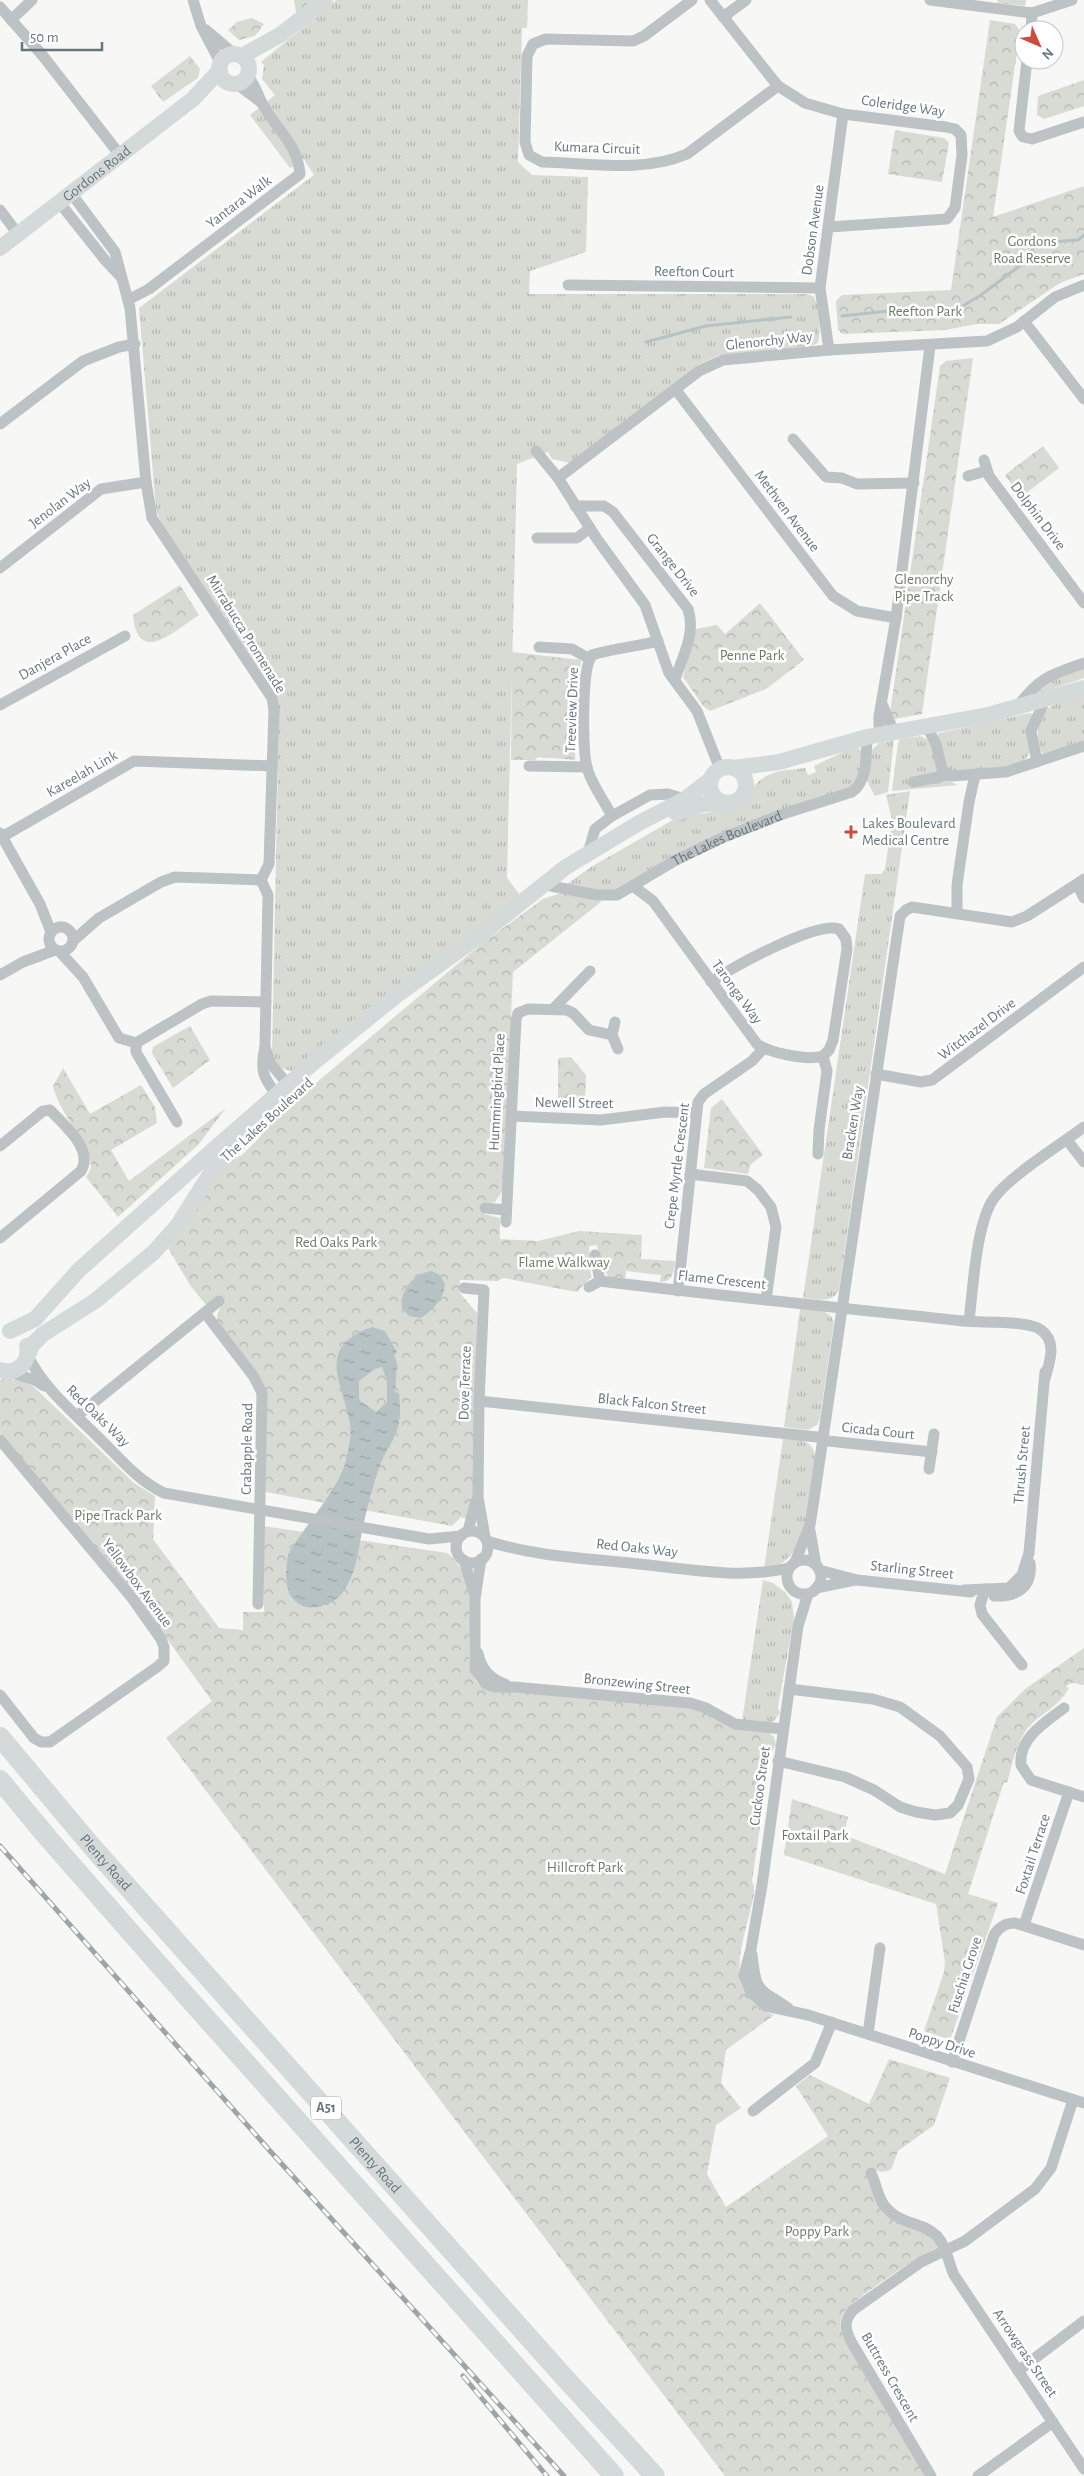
<svg xmlns="http://www.w3.org/2000/svg" width="1084" height="2476" font-family="'Alegreya Sans',sans-serif">
	<style>
		.grass { fill: url(#grass-tufts) }
		.park { fill: url(#park-crowns) }
		.water { fill: url(#water-ripples); fill-rule: evenodd }
		.lines { fill: none; stroke-linecap: round; stroke-linejoin: round }
		.stream { stroke: #b6c2c4; stroke-width: 3 }
		.street { stroke: #bdc2c4; stroke-width: 11 }
		.secondary { stroke: #d4d9da; stroke-width: 16 }
		.highway { stroke: #d4d9da; stroke-width: 20 }
		.rail-casing { stroke: #9da5a8; stroke-width: 5 }
		.rail { stroke: #fff; stroke-width: 3; stroke-dasharray: 9; stroke-linecap: butt }
		.poi-dot { fill: #cd4c3f; stroke: #fff; stroke-width: 2 }
		.labels { text-anchor: middle; dominant-baseline: central; stroke-width: 5; stroke-linejoin: round; paint-order: stroke }
		.shield { fill: #fff; stroke: #949fa3; stroke-width: 1 }
		.shield-label { font-size: 14px; font-weight: bold; fill: #66767c }
		.street-label { font-size: 15px; fill: #66767c; stroke: #fff }
		.park-label { font-size: 15px; fill: #6e7a68; stroke: #fff }
		.poi-label { font-size: 15px; fill: #66767c; stroke: #fff; text-anchor: start }
	</style>
	<defs>
		<pattern id="grass-tufts" width="24" height="20" patternUnits="userSpaceOnUse" patternTransform="scale(1.25)"><rect width="24" height="20" fill="#d8dbd4"/><path d="M3 7l-1-3M5 7V3M7 7l1-3M15 17l-1-3M17 17v-4M19 17l1-3" fill="none" stroke="#b3b6b1"/></pattern>
		<pattern id="park-crowns" width="20" height="18" patternUnits="userSpaceOnUse" patternTransform="scale(1.25)"><rect width="20" height="18" fill="#d8dbd4"/><path d="M2 6a3 3 0 1 1 6 0M12 15a3 3 0 1 1 6 0" fill="none" stroke="#b3b6b1"/></pattern>
		<pattern id="water-ripples" width="26" height="14" patternUnits="userSpaceOnUse" patternTransform="scale(1.25)"><rect width="26" height="14" fill="#b6c2c4"/><path d="M2 4q2-2 4 0t4 0M15 11q2-2 4 0t4 0" fill="none" stroke="#98a2a4"/></pattern>
	</defs>
	<rect width="100%" height="100%" fill="#f7f7f5"/>
	<!-- grass -->
	<path class="grass" d="M336,0H528L527,28H522L518,162L532,175L588,177L586,252L530,271L529,294H807L814,297C820,310 821,328 818,343L808,347L719,355L698,365L570,463L552,459L548,452L517,464L507,878L520,895L294,1071C283,1071 278,1066 272,1056L279,710L272,687L161,522L156,510L139,308L314,175L303,158L290,168L250,115L275,95L262,79L264,65L261,62Z
		M1084,668V678L1036,694L1035,692L1044,683Z
		M1084,696V741L1042,754C1036,741 1035,716 1050,707C1059,701 1073,699 1084,696Z
		M1030,713L1033,714C1032,726 1034,747 1027,757C1018,771 968,770 952,771L945,764L938,736L939,733Z
		M921,736L930,741L938,773L912,776L911,785L949,781L958,785L892,791L898,743L900,739Z
		M894,740L888,792L875,796L867,781L871,751L879,743Z
		M858,748L862,751L858,777L850,788L780,810L716,835L620,889L610,892L567,884L591,867L671,821C692,812 719,814 738,804C745,801 749,793 753,787C769,769 784,771 805,768L808,775L816,772L814,766L845,751Z
		M910,791L839,1290C832,1304 816,1299 803,1298L865,874H881L885,869L892,820L886,795Z
		M800,1309C813,1310 829,1308 834,1322L820,1418L817,1425L808,1430L784,1427Z
		M783,1439C796,1440 813,1438 815,1456C810,1491 811,1565 764,1569Z
		M763,1580L773,1583L785,1592L792,1602L794,1618L778,1707L780,1713L772,1723L742,1721Z"/>
	<!-- park -->
	<path class="park" d="M294,0H319L297,18Z
		M997,0H1026L1025,6L998,3Z
		M252,18L264,24L255,36L239,40L228,30L237,22Z
		M990,20L1015,24L1020,31L993,217L1084,186V274L1060,283L999,324H977L945,330L842,334L838,330L836,301L842,295L951,290Z
		M190,56L200,69L198,78L163,102L151,86Z
		M1084,80V106L1044,119L1037,115L1038,96Z
		M895,130L944,138L949,143L942,182L888,174Z
		M973,358L922,714L889,720L940,366L946,361Z
		M1043,446L1059,468L1021,497L1005,475Z
		M180,585L199,615C174,631 138,667 133,615Z
		M760,603L804,660L766,689L710,711L703,706L683,677L696,629L717,625L725,634Z
		M512,652L581,660L576,705L575,760L538,757L535,760H511Z
		M561,893L602,901L513,972L503,1190L495,1202L485,1204L484,1214L500,1218V1239L538,1241L579,1231L642,1235L641,1259L675,1261C674,1271 673,1282 660,1282L661,1275L626,1271L625,1279L609,1277L601,1266L597,1245L589,1246L591,1277L577,1292L503,1278L498,1281L460,1280L459,1292L477,1313L473,1493L472,1504L467,1519L461,1517L452,1526L265,1492L267,1392L260,1377L217,1321V1315L222,1304L206,1305L190,1285L168,1248L184,1229L203,1194L230,1161L242,1155L257,1140L272,1120L480,945L543,899Z
		M190,1026L210,1060L173,1088L152,1053L153,1047Z
		M571,1057L586,1075L585,1107L558,1104V1058Z
		M63,1068L90,1114L141,1085L155,1107L157,1123L111,1150L129,1181L226,1108L198,1145L118,1217L86,1177L91,1169C93,1147 59,1114 53,1086Z
		M722,1099L763,1155L751,1164L748,1174L704,1168L711,1108Z
		M5,1378L30,1383L134,1483L155,1496L153,1539L219,1628L243,1630V1612H264L263,1526L447,1553C494,1591 452,1656 479,1684L691,1708L702,1710L733,1728L768,1732L774,1737L776,1745L771,1752L752,1881C757,1891 752,1901 750,1912C740,1952 724,1997 774,2015L726,2050L721,2083L741,2108L716,2125L707,2174L726,2207L828,2136L796,2086L810,2075L869,2104L889,2059L950,2078L934,2125L898,2151L891,2170L882,2172L875,2170L876,2199L929,2234L938,2244L937,2248C920,2255 855,2298 845,2311C840,2318 839,2326 842,2333L925,2476H725L166,1738L212,1701L128,1585L0,1433V1380Z
		M1084,1648V1685C1078,1686 1073,1679 1066,1687L1069,1688C1058,1708 1042,1712 1028,1728C1016,1742 1012,1766 1007,1783L1004,1782L968,1894L998,1903L950,2040L924,2031L944,1972L945,1962L936,1904L784,1855L792,1799L848,1817L844,1835L945,1874L997,1717L1025,1689Z"/>
	<!-- water -->
	<path class="water" d="M432,1271L440,1275L445,1284C444,1299 433,1310 421,1318L409,1316L402,1308C399,1290 415,1273 432,1271Z
		M372,1327L385,1331L397,1352L394,1355L397,1363L395,1392L399,1393C400,1404 401,1416 398,1427C394,1441 384,1453 379,1468C373,1486 367,1508 363,1527C358,1550 357,1572 343,1592C332,1607 303,1616 291,1596C284,1585 286,1568 288,1555C303,1527 336,1493 345,1464C348,1452 352,1435 350,1423C342,1382 315,1347 372,1327ZM382,1367L387,1381V1402L376,1412L359,1400V1381L375,1369Z"/>
	<g class="lines">
		<!-- stream -->
		<path class="stream" d="M842,316L898,310L951,313L981,295L1022,264L1037,243L1078,240L1084,235
			M646,342L706,326L791,317"/>
		<!-- street -->
		<g class="street">
			<path d="M193,0L201,26L221,64"/>
			<path d="M692,0L644,36L633,41L546,39L533,44L527,56L525,142L529,155L542,162C590,163 643,173 687,154L778,86"/>
			<path d="M710,0L778,86L805,103L843,114L946,127L955,129L961,135L962,155L955,208L947,219L829,227"/>
			<path d="M930,0L1032,13L1072,0"/>
			<path d="M0,7L43,56L120,155"/>
			<path d="M723,17L746,0"/>
			<path d="M11,20L32,0"/>
			<path d="M206,30L234,54"/>
			<path d="M1031,30L1032,13"/>
			<path d="M1027,60L1019,131L1023,137L1032,139L1084,122"/>
			<path d="M237,84L262,103"/>
			<path d="M71,193L115,252L130,308L146,482L152,518L272,698L274,711L269,864L261,880L268,895L265,1047C258,1075 267,1082 283,1103"/>
			<path d="M59,202L105,260L121,277"/>
			<path d="M0,210L18,234"/>
			<path d="M568,285L820,288"/>
			<path d="M128,300L149,289L300,174C297,142 276,130 262,103C257,93 255,85 248,76"/>
			<path d="M1024,321L1084,399"/>
			<path d="M829,350L820,288L843,114"/>
			<path d="M676,390L833,596L857,611L896,618"/>
			<path d="M0,424L83,361L119,347L135,344"/>
			<path d="M793,439L826,477L842,478L857,484L914,483"/>
			<path d="M536,451L558,478L597,539L645,605L669,673L697,711L720,769"/>
			<path d="M984,460L989,476L1084,603"/>
			<path d="M968,476L986,471"/>
			<path d="M558,478L699,371L723,360L829,350L987,341L1017,327L1055,297L1084,285"/>
			<path d="M575,506H604L613,512L688,609C696,633 683,656 675,679"/>
			<path d="M537,538H577L590,528"/>
			<path d="M0,568L101,489L146,482"/>
			<path d="M539,647L572,649L590,659L592,655C613,648 636,647 658,641"/>
			<path d="M590,659C582,674 582,754 588,771C593,786 604,801 612,816"/>
			<path d="M882,704L894,732"/>
			<path d="M0,705L125,636"/>
			<path d="M1017,707C1040,677 1050,675 1084,663"/>
			<path d="M927,727L936,744L942,769L951,776L1006,772L1084,746"/>
			<path d="M879,735V716L896,618L930,346"/>
			<path d="M1037,762L1031,731L1045,700"/>
			<path d="M529,766L587,767"/>
			<path d="M913,782L948,775"/>
			<path d="M0,833L40,904L51,932"/>
			<path d="M2,837L134,761L272,766"/>
			<path d="M588,853L595,829L612,816L650,795L668,794L685,799"/>
			<path d="M1084,879L1077,884L1084,898"/>
			<path id="s1" d="M551,886L597,895H617L676,860L722,838L783,814L852,792C868,781 866,755 867,737"/>
			<path d="M633,886L653,901L757,1044C770,1053 808,1061 823,1056"/>
			<path d="M957,913V885L969,802L975,775"/>
			<circle cx="61" cy="939" r="12"/>
			<path d="M74,940L99,918L161,882L175,877L261,880"/>
			<path d="M60,952L83,977L119,1038L136,1043L202,1004L211,1001L266,1002"/>
			<path d="M0,975L23,962L55,950"/>
			<path d="M711,982C733,967 816,921 839,929L846,939L847,949L833,1040L829,1050L823,1056"/>
			<path d="M553,1009L590,971"/>
			<path d="M615,1022L612,1035L618,1049"/>
			<path d="M136,1043V1052L177,1122"/>
			<path d="M265,1047L271,1064L295,1093"/>
			<path d="M876,1074L921,1082L932,1080L1084,967"/>
			<path d="M511,1116L601,1120L665,1112L696,1113"/>
			<path d="M1067,1140L1084,1162"/>
			<path d="M0,1146L43,1111L50,1110C64,1125 94,1149 81,1171L0,1238"/>
			<path d="M818,1154L819,1130L827,1071L823,1056"/>
			<path d="M690,1174L747,1181L758,1190L771,1207L776,1227L766,1300"/>
			<path d="M485,1208L506,1210"/>
			<path d="M506,1222L516,1020L518,1013L528,1009L567,1010L573,1013L589,1030L612,1035"/>
			<path d="M595,1255L600,1281C721,1296 842,1308 963,1321C981,1323 1029,1320 1041,1330C1058,1342 1049,1363 1045,1379"/>
			<path d="M589,1287L600,1281"/>
			<path d="M464,1288L484,1290L479,1401L478,1497L485,1537"/>
			<path d="M678,1291L698,1102L704,1094L752,1061L764,1048"/>
			<path d="M205,1313L254,1377L262,1393L258,1604"/>
			<path d="M969,1321C973,1289 976,1223 994,1198C1011,1175 1060,1145 1084,1127"/>
			<path d="M28,1356C44,1389 74,1413 100,1439C121,1459 137,1480 164,1493L429,1539L461,1536"/>
			<path d="M9,1372L35,1380L44,1386"/>
			<path d="M479,1401L817,1437L828,1441L932,1452"/>
			<path d="M77,1416L219,1301"/>
			<path d="M0,1440L132,1598L161,1639L164,1647V1661L157,1667L50,1742H41L34,1738L0,1695"/>
			<path d="M929,1469L934,1434"/>
			<path d="M468,1531L476,1501"/>
			<path d="M810,1531L816,1565"/>
			<circle cx="472" cy="1547" r="16"/>
			<path d="M487,1541C533,1556 581,1558 630,1563C681,1568 738,1580 789,1568"/>
			<path d="M481,1559L475,1599V1669L486,1684L495,1687H514L690,1703L706,1708L735,1724L783,1729"/>
			<circle cx="804" cy="1577" r="17"/>
			<path d="M464,1560L474,1593"/>
			<path d="M795,1562L810,1525L813,1506L900,916L906,910L912,907L1012,922L1027,916L1077,884"/>
			<path d="M819,1570L857,1580L971,1592"/>
			<path d="M816,1588L855,1580"/>
			<path d="M985,1589L980,1605L982,1614L1022,1665"/>
			<path d="M964,1590L1009,1588L1022,1575L1029,1553L1045,1372"/>
			<path d="M808,1594L798,1626L762,1885L751,1949L744,1975L751,1993L766,2006L808,2015L1084,2103"/>
			<path d="M994,1596C1016,1597 1033,1588 1030,1563"/>
			<path d="M478,1653C481,1669 490,1679 505,1684"/>
			<path d="M1064,1708C1046,1722 1018,1738 1021,1765L1031,1780L1084,1797"/>
			<path d="M778,1761L845,1777L874,1790L900,1807L916,1812L935,1815L950,1813L958,1805L969,1779L967,1767L940,1736L900,1707L873,1699L789,1689"/>
			<path d="M1024,1925L1069,1792"/>
			<path d="M752,1954C756,1994 758,1987 788,2008"/>
			<path d="M868,2034L880,1948"/>
			<path d="M952,2062L994,1935C999,1927 1006,1923 1015,1923L1084,1945"/>
			<path d="M753,2111L815,2063L832,2022"/>
			<path d="M871,2173C876,2183 877,2195 884,2205C900,2226 922,2221 937,2236C947,2247 948,2262 954,2275L1084,2469"/>
			<path d="M1018,2371L1084,2321"/>
			<path d="M931,2476L852,2343C845,2330 843,2322 853,2310L921,2262L965,2241L1035,2189L1051,2168L1073,2100"/>
			<path d="M978,2476L1053,2422"/>
		</g>
		<!-- secondary -->
		<g class="secondary">
			<circle cx="234" cy="69" r="15"/>
			<path d="M242,56L280,35L325,0"/>
			<path id="s2" d="M0,248L193,99L220,70"/>
			<circle cx="728" cy="785" r="18"/>
			<path d="M734,768L779,762L867,737L988,715L1084,688"/>
			<path d="M676,813L703,804L725,803"/>
			<path d="M10,1331L35,1319L79,1270L212,1151L313,1063L397,995L479,936L566,867L639,823L685,799L711,779"/>
			<path d="M28,1355L32,1345L43,1334L95,1301L154,1252L178,1225L212,1171L247,1135"/>
			<path d="M0,1370C16,1375 30,1364 27,1346"/>
		</g>
		<!-- highway -->
		<g class="highway">
			<path id="s3" d="M0,1737L94,1849L564,2377L655,2476"/>
			<path d="M0,1780L48,1838L182,1991L614,2476"/>
		</g>
		<!-- rail casing -->
		<g class="rail-casing">
			<path id="rail" d="M0,1846L271,2152L564,2476
				M463,2376L547,2476"/>
		</g>
		<!-- rail -->
		<use href="#rail" class="rail"/>
	</g>
	<!-- markers -->
	<path class="poi-dot" d="M848.5 824.5h5v5h5v5h-5v5h-5v-5h-5v-5h5z"/>
	<g class="labels">
		<!-- shield labels -->
		<rect class="shield" x="311" y="2096.5" width="30" height="23" rx="4"/>
		<g class="shield-label">
			<text x="326" y="2108">A51</text>
		</g>
		<!-- street labels -->
		<g class="street-label">
			<text transform="translate(903 106) rotate(8)">Coleridge Way</text>
			<text transform="translate(597 148) rotate(2)">Kumara Circuit</text>
			<text stroke="none"><textPath href="#s2" startOffset="122">Gordons Road</textPath></text>
			<text transform="translate(239 202) rotate(-37)">Yantara Walk</text>
			<text transform="translate(813 230) rotate(-82)">Dobson Avenue</text>
			<text transform="translate(694 272) rotate(1)">Reefton Court</text>
			<text transform="translate(769 341) rotate(-6)">Glenorchy Way</text>
			<text transform="translate(60 503) rotate(-37)">Jenolan Way</text>
			<text transform="translate(787 511) rotate(53)">Methven Avenue</text>
			<text transform="translate(1038 516) rotate(53)">Dolphin Drive</text>
			<text transform="translate(673 565) rotate(52)">Grange Drive</text>
			<text transform="translate(246 634) rotate(58)">Mirrabucca Promenade</text>
			<text transform="translate(55 657) rotate(-29)">Danjera Place</text>
			<text transform="translate(572 710) rotate(-88)">Treeview Drive</text>
			<text transform="translate(82 774) rotate(-30)">Kareelah Link</text>
			<text stroke="none"><textPath href="#s1" startOffset="191">The Lakes Boulevard</textPath></text>
			<text transform="translate(737 992) rotate(54)">Taronga Way</text>
			<text transform="translate(977 1029) rotate(-37)">Witchazel Drive</text>
			<text transform="translate(497 1092) rotate(-87)">Hummingbird Place</text>
			<text transform="translate(574 1103) rotate(1)">Newell Street</text>
			<text transform="translate(267 1120) rotate(-42)">The Lakes Boulevard</text>
			<text transform="translate(853 1123) rotate(-81)">Bracken Way</text>
			<text transform="translate(677 1166) rotate(-83)">Crepe Myrtle Crescent</text>
			<text transform="translate(722 1280) rotate(6)">Flame Crescent</text>
			<text transform="translate(465 1383) rotate(-88)">Dove Terrace</text>
			<text transform="translate(652 1404) rotate(6)">Black Falcon Street</text>
			<text transform="translate(98 1416) rotate(44)">Red Oaks Way</text>
			<text transform="translate(878 1431) rotate(6)">Cicada Court</text>
			<text transform="translate(247 1449) rotate(-89)">Crabapple Road</text>
			<text transform="translate(1022 1465) rotate(-85)">Thrush Street</text>
			<text transform="translate(637 1548) rotate(6)">Red Oaks Way</text>
			<text transform="translate(912 1570) rotate(6)">Starling Street</text>
			<text transform="translate(137 1583) rotate(53)">Yellowbox Avenue</text>
			<text transform="translate(637 1684) rotate(6)">Bronzewing Street</text>
			<text transform="translate(760 1786) rotate(-82)">Cuckoo Street</text>
			<text transform="translate(1033 1854) rotate(-72)">Foxtail Terrace</text>
			<text stroke="none"><textPath href="#s3" startOffset="164">Plenty Road</textPath></text>
			<text transform="translate(965 1975) rotate(-72)">Fuschia Grove</text>
			<text transform="translate(942 2043) rotate(18)">Poppy Drive</text>
			<text stroke="none"><textPath href="#s3" startOffset="569">Plenty Road</textPath></text>
			<text transform="translate(1025 2353) rotate(56)">Arrowgrass Street</text>
			<text transform="translate(890 2377) rotate(60)">Buttress Crescent</text>
		</g>
		<!-- park labels -->
		<g class="park-label">
			<text x="1032" y="241">Gordons<tspan x="1032" dy="17">Road Reserve</tspan></text>
			<text x="925" y="311">Reefton Park</text>
			<text x="924" y="579">Glenorchy<tspan x="924" dy="17">Pipe Track</tspan></text>
			<text x="752" y="655">Penne Park</text>
			<text x="336" y="1242">Red Oaks Park</text>
			<text x="564" y="1262">Flame Walkway</text>
			<text x="118" y="1515">Pipe Track Park</text>
			<text x="815" y="1835">Foxtail Park</text>
			<text x="585" y="1867">Hillcroft Park</text>
			<text x="817" y="2231">Poppy Park</text>
		</g>
		<!-- poi labels -->
		<g class="poi-label">
			<text x="862" y="823">Lakes Boulevard<tspan x="862" dy="17">Medical Centre</tspan></text>
		</g>
	</g>
	<!-- north arrow -->
	<g transform="translate(1039 45) rotate(135)"><circle r="24" fill="#ffffff" stroke="#c2c8cb"/>
	<path d="M0-4L9 19L0 12L-9 19Z" fill="#cd4c3f"/>
	<text y="-8" font-size="14" font-weight="bold" text-anchor="middle" fill="#66767c">N</text>
	</g>
	<!-- scale -->
	<path d="M22 42v8h80v-8" fill="none" stroke="#66767c" stroke-width="2.5"/>
	<text x="30" y="42" font-size="15" fill="#66767c" stroke="#ffffff" stroke-width="4" paint-order="stroke">50 m</text>
</svg>
